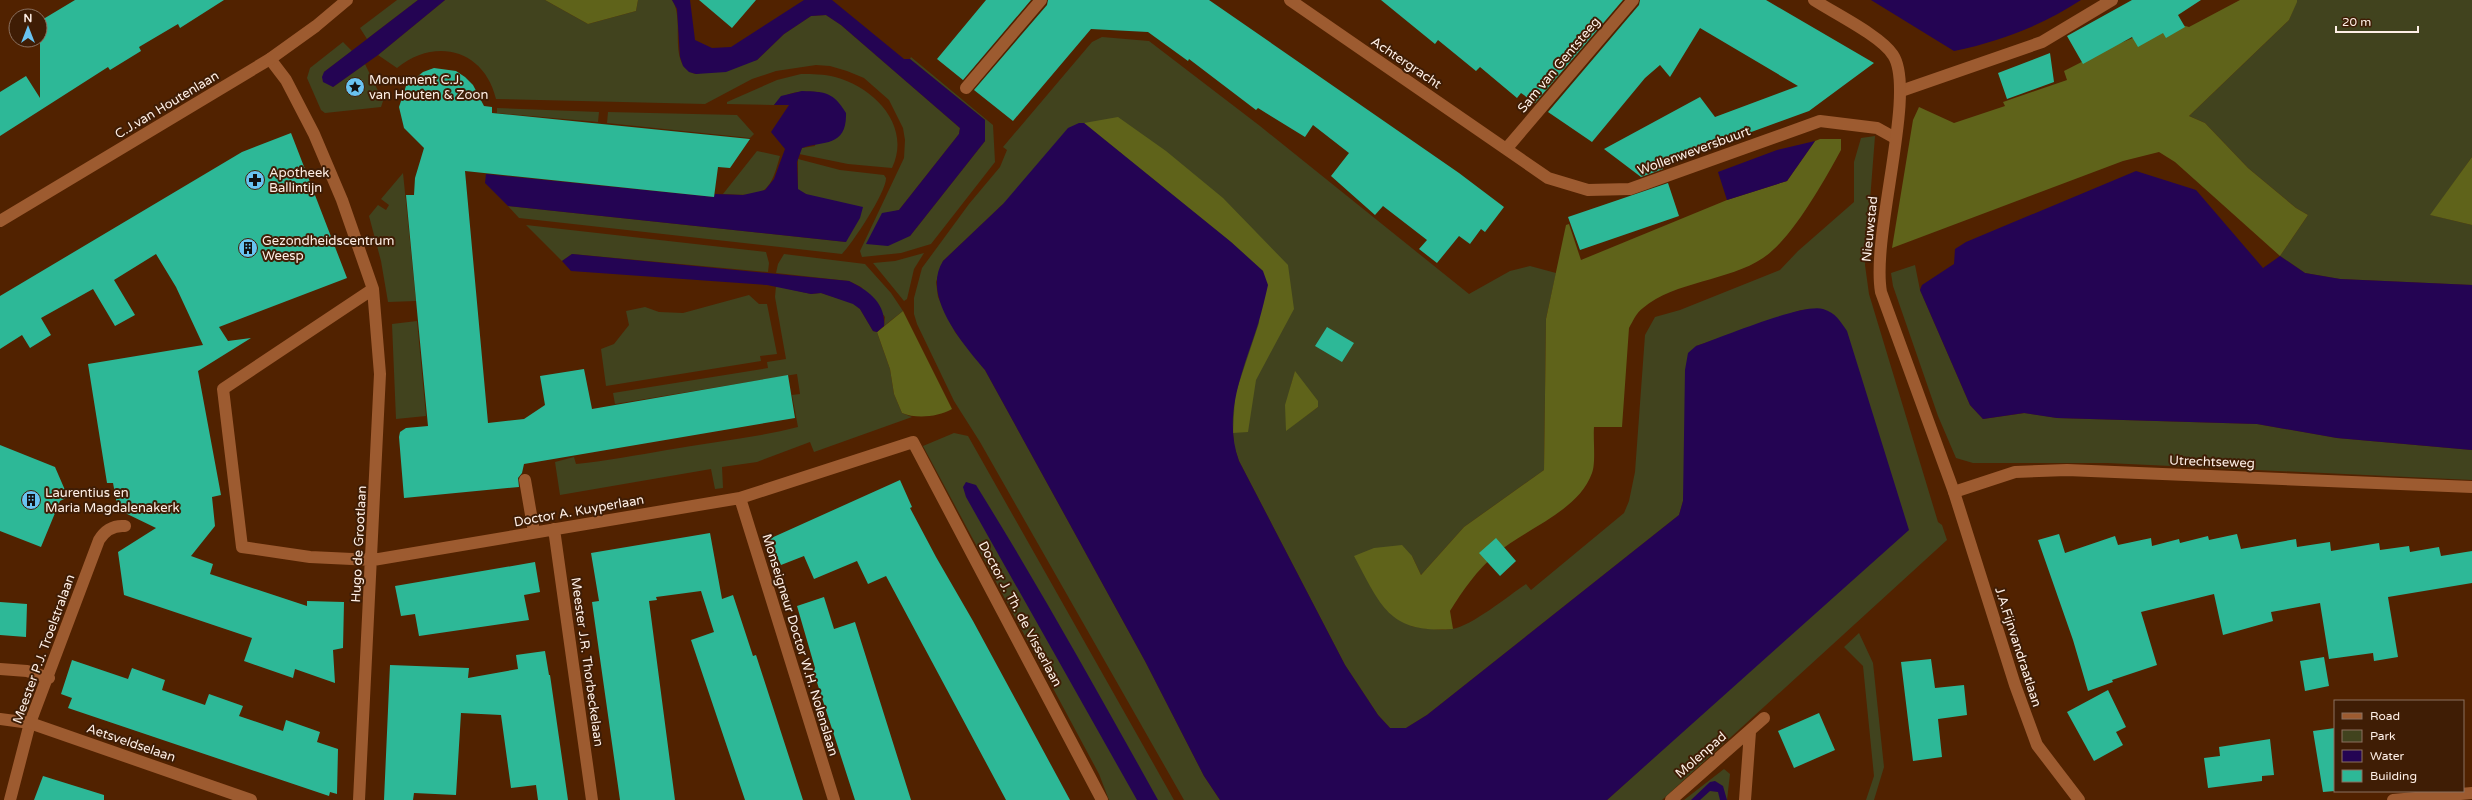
<svg xmlns="http://www.w3.org/2000/svg" width="2472" height="800" font-family="'Varela Round',sans-serif">
	<style>
		.green { fill: #41431e; fill-rule: evenodd }
		.forest { fill: #5f631a }
		.water { fill: #240453 }
		.building { fill: #2db897 }
		.lines { fill: none; stroke-linecap: round; stroke-linejoin: round }
		.street { stroke: #9d5b30; stroke-width: 12 }
		.secondary { stroke: #9d5b30; stroke-width: 12 }
		.labels { text-anchor: middle; dominant-baseline: central; stroke-width: 4; stroke-linejoin: round; paint-order: stroke }
		.street-label { font-size: 13px; fill: #feefe6; stroke: #3f1d05 }
		.poi-label { font-size: 13px; fill: #feefe6; stroke: #3f1d05; text-anchor: start }
	</style>
	<rect width="100%" height="100%" fill="#512200"/>
	<!-- green -->
	<path class="green" d="M397,0H418L367,39L360,28Z
		M445,0H545L588,24L636,11L638,0H672C686,20 666,66 696,74L757,60L784,34L811,16L826,15L841,25L960,128L959,134L899,210L888,213L910,236L985,141V120L910,59L911,57L993,125L995,162L931,244L901,253L862,257L860,251L904,158L905,140L903,128L889,100L864,78L847,71L830,66L816,65L776,71L752,79L705,104L496,99C484,49 435,37 397,68L378,55Z
		M2297,0H2472V157L2431,215L2472,225V285L2340,279L2305,273L2280,256L2308,215L2296,208L2248,168L2205,123L2189,116L2289,20Z
		M1102,37L1149,41L1260,126L1469,294L1510,271L1530,266L1556,273L1546,319L1544,470L1464,527L1421,575L1412,556L1411,626C1425,628 1438,631 1452,629C1472,626 1508,596 1526,584L1531,590L1624,513L1629,501L1635,472L1645,335L1655,317L1680,310L1780,270L1798,251L1854,202V162L1861,138L1875,136L1865,265L1869,294L1938,522L1942,525L1947,540L1662,800H1607L1738,681L1822,309L1801,310L1696,346L1683,501L1679,515L1427,715L1406,728H1390L1378,715L1345,665L1239,461L1234,446L1233,433L1121,152L1003,204L943,261L936,282L938,297L955,332L985,370L1145,661L1204,776L1220,800H1184L980,442L954,401L917,324L914,314V298L922,268L969,204L1000,167L1007,150L1003,147L1092,42ZM1295,372L1318,407L1286,430L1291,385Z
		M343,42L352,51L324,72L333,87L365,64L383,101L381,107L325,113L321,110L307,78L310,68Z
		M801,74C812,74 824,74 835,77C874,87 912,126 892,168L848,164L799,154L802,148L815,146L820,92C803,91 786,90 774,105L727,104V102L777,80Z
		M497,108L599,112L598,122L497,113Z
		M608,112L737,115L754,134L750,138L607,123Z
		M757,151L780,156C769,197 763,196 723,194Z
		M798,159L840,170L884,175L886,178C887,191 852,244 842,254L519,218L508,206L846,242L806,194L798,190Z
		M403,173L416,301L388,302L381,261L369,216L378,205L386,210L389,205L381,199Z
		M526,225L766,252L769,263L768,272L572,254L562,261Z
		M924,253L914,269L907,299L904,301L873,263L895,261Z
		M784,254L865,264L891,293L903,311L884,326L885,317L861,287L849,281L776,273L778,264Z
		M1915,265L1920,290L1970,405L1983,419L2025,413L2057,418L2257,424L2337,438L2472,450V480L2107,463H1973L1956,458L1938,416L1893,286L1891,273Z
		M776,286L811,294L821,293L853,303L860,309L873,331L877,332L890,369L894,394L902,413L912,417L814,452L810,442L757,462L722,467L723,488L715,489L711,469L560,495L555,462L574,457L576,464C607,461 637,455 667,450C711,442 755,438 798,427L792,395L800,394L797,374L615,404L613,393L768,368L767,362L786,359L775,297Z
		M749,295L759,304H767L777,354L760,356L761,361L606,386L601,349L614,344L629,325L626,311L645,307L659,312L683,313Z
		M417,321L426,416L396,419L392,324Z
		M954,433L968,436L1174,800H1109L1099,774L923,446Z
		M1859,633L1873,663L1884,767L1874,800H1866L1874,776L1863,666L1844,647Z
		M1724,769L1730,774L1727,800H1684Z"/>
	<!-- forest -->
	<path class="forest" d="M545,0H638L636,11L588,24Z
		M2240,0H2297V2L2289,20L2189,116L2205,123L2248,168L2296,208L2308,215L2280,256L2175,162L2159,152L2123,161L1892,248L1913,120L1919,107L1954,123L2005,106L2003,102L2067,80L2064,71L2111,47L2171,22L2189,27Z
		M1118,117L1166,151L1223,198L1288,265L1294,309L1256,380L1248,432L1233,433L1235,395L1259,323L1263,271L1231,242L1084,123Z
		M1820,139H1841V150C1824,181 1792,239 1763,258C1729,281 1675,281 1643,308C1636,313 1633,321 1629,328L1622,427H1594C1593,439 1596,463 1592,473C1578,512 1526,528 1496,554C1477,570 1463,590 1450,611L1453,629C1389,634 1381,606 1354,556L1374,548L1402,545L1412,556L1421,575L1464,527L1544,470L1546,319L1566,225L1569,224L1581,260L1727,200L1787,181L1815,141Z
		M2472,157V225L2430,215Z
		M903,311L952,409C938,417 916,419 902,413L894,394L890,369L877,332Z
		M1295,371L1318,401V407L1286,431L1285,405Z"/>
	<!-- water -->
	<path class="water" d="M418,0H445L378,55L333,87L323,82L322,77L324,72Z
		M672,0H690L695,40L712,48L731,47L804,0H832L904,59H910L985,120V141L910,236L888,246L866,244L882,213L899,210L959,134L960,128L841,25L826,15L811,16L784,34L757,60L726,72L696,74L689,72L683,66L680,57L677,9Z
		M1871,0H2081C2041,26 2001,41 1954,51Z
		M802,91C826,92 833,92 846,113C847,147 824,141 802,148L797,162L798,189L806,194L863,207L860,218L846,242L508,206L485,183L486,174L714,197L715,194L743,195L765,190L774,179L785,149L771,132L789,105H774L781,96Z
		M1079,123H1084L1231,242L1263,271L1268,285C1265,298 1262,311 1258,324C1244,369 1222,414 1239,461L1345,665L1378,715L1390,728H1406L1427,715L1679,515L1683,501L1685,370L1688,353L1696,346C1720,338 1802,303 1823,309C1836,313 1840,321 1847,331L1909,530L1607,800H1220L1204,776L1145,661L985,370C963,344 921,296 943,261L1003,204L1068,128Z
		M1815,141L1787,181L1727,200L1718,172L1777,150Z
		M2136,171L2196,190L2263,268L2280,256L2305,273L2340,279L2472,285V450L2337,438L2257,424L2057,418L2024,413L1983,419L1970,405L1920,290L1922,285L1954,264L1955,249L1966,242Z
		M572,254L849,281C868,290 886,303 884,326L877,332L873,331L860,309L853,304L821,293L811,294L767,285L571,271L562,261Z
		M966,482L976,485C1040,588 1099,694 1158,800H1137L966,497L963,487Z
		M1715,781L1723,786L1727,800H1720L1718,792L1710,791L1700,800H1691L1710,782Z"/>
	<!-- building -->
	<path class="building" d="M75,0H224L180,28L178,24L139,47L141,51L110,70L108,67L0,136V92L26,76L40,98V21Z
		M699,0H756L732,28Z
		M986,0H1031L963,80L937,59Z
		M1048,0H1209L1459,173L1504,207L1485,232L1481,229L1470,244L1459,236L1437,263L1419,249L1427,240L1383,206L1375,215L1331,176L1349,153L1313,125L1305,137L1258,108L1256,110L1189,59L1188,61L1148,32L1091,29L1013,121L974,90L1047,5Z
		M1381,0H1623L1535,103L1521,93L1517,98L1480,67L1476,71L1438,40L1435,44Z
		M1640,0H1766L1874,63L1809,111L1661,165L1663,169L1641,177L1604,149L1700,97L1715,117L1798,86L1700,28L1670,77L1660,65L1645,78L1592,142L1548,112L1639,5Z
		M2132,0H2201L2178,15L2185,27L2166,38L2163,33L2138,47L2132,37L2083,64L2067,36Z
		M2050,53L2054,82L2007,99L1998,73Z
		M434,68L456,71L465,77L473,85L484,106L492,107V113L750,139L730,168L718,167L714,197L465,171L488,423L524,419L545,405L540,376L584,369L592,409L788,375L795,418L524,464L522,473L518,478L519,487L404,498L399,437L400,432L406,428L428,426L406,195H414L415,178L424,148L404,128L399,107L406,86L423,72Z
		M291,133L347,278L219,327L228,341L251,338L198,371L221,495L212,497L215,526L191,556L213,564L210,574L307,606V601L344,602L343,648L333,650L335,683L295,669L293,678L244,661L252,638L124,595L118,552L156,528L121,511L117,504L113,483H107L88,364L203,345L176,287L156,254L114,280L135,315L115,326L93,289L41,318L51,335L30,348L22,335L0,349V296L242,152Z
		M1668,183L1679,216L1580,250L1568,217Z
		M1327,327L1354,343L1342,362L1315,346Z
		M0,445L55,467L68,497L60,501L41,547L0,531Z
		M900,480L912,507L910,508L936,557L973,621L1070,800H1006L886,576L868,584L857,561L814,579L804,556L781,565L769,539Z
		M710,533L722,599L733,595L753,656L756,655L803,800H745L691,640L714,632L701,591L656,597L657,600L649,601L675,800H620L592,602L599,601L591,553Z
		M2059,534L2065,553L2115,536L2118,545L2151,538L2152,546L2179,539L2180,543L2208,536L2209,540L2237,534L2241,549L2296,539L2297,547L2330,542L2331,551L2379,543L2380,550L2409,546L2410,552L2439,547L2441,556L2472,551V583L2388,597L2398,657L2374,661L2373,653L2329,659L2320,603L2271,612L2273,621L2223,635L2214,594L2141,612L2157,665L2112,680L2113,682L2088,691L2073,640L2038,540Z
		M1496,538L1516,561L1500,576L1479,553Z
		M535,562L540,592L524,595L529,620L419,636L415,614L401,616L395,586Z
		M824,597L834,629L855,622L911,800H855L813,670L815,668L797,606Z
		M0,602L27,604L26,637L0,635Z
		M545,651L549,675H550L568,800H538L536,785L511,788L501,715L461,713L456,795L414,793L413,800H384L390,665L469,668L468,678L518,669L516,655Z
		M2324,657L2329,686L2305,691L2300,661Z
		M1931,659L1935,688L1964,685L1967,715L1938,719L1942,757L1913,761L1901,662Z
		M72,660L128,679L132,668L165,680L162,690L205,705L209,694L243,706L239,716L283,731L286,720L320,732L317,742L338,749L337,794L330,792L329,796L68,708L72,698L61,694Z
		M2108,690L2126,727L2116,732L2123,745L2094,761L2067,712Z
		M1819,713L1835,750L1794,768L1778,731Z
		M2335,728V791L2323,792L2313,731Z
		M2270,739L2274,775L2262,776V781L2208,788L2204,758L2220,756L2219,747Z
		M43,776L104,795V800H34Z"/>
	<g class="lines">
		<!-- street -->
		<path class="street" d="M1290,0L1548,178L1588,190L1630,189L1820,121L1877,128L1895,138
			M270,59L286,80L314,134L342,200L373,289L380,374L359,800
			M966,88L1041,0
			M1901,91L2042,42L2112,0
			M1507,148L1633,0
			M373,289L223,389L242,547L310,557L373,560L740,498L913,442L1102,800
			M525,480L534,532
			M1954,492L2015,472L2067,470L2472,487
			M740,498L834,800
			M554,529L592,800
			M0,669L27,671L49,678
			M10,800L30,723L99,540C105,530 113,525 125,526
			M1671,800L1764,718
			M1745,800L1750,732
			M2393,800L2472,793"/>
		<!-- secondary -->
		<path class="secondary" d="M1814,0C1834,13 1881,36 1893,55C1917,91 1871,235 1881,292L1954,492L2015,685L2037,745L2079,800
			M0,221L270,59L316,26L347,0
			M0,719L30,723L251,800"/>
	</g>
	<!-- icons -->
	<defs>
		<g id="sight-disc" transform="scale(1)"><circle r="9.5" fill="#69c3f1" stroke="#3f1d05"/><path d="M0-6L1.8-2.2L6-1.7L2.9 1.2L3.7 5.4L0 3.3L-3.7 5.4L-2.9 1.2L-6-1.7L-1.8-2.2Z" fill="#111"/></g>
		<g id="pharmacy-disc" transform="scale(1)"><circle r="9.5" fill="#69c3f1" stroke="#3f1d05"/><path d="M-2-6h4v4h4v4h-4v4h-4v-4h-4v-4h4Z" fill="#111"/></g>
		<g id="building-disc" transform="scale(1)"><circle r="9.5" fill="#69c3f1" stroke="#3f1d05"/><path d="M-4-6H4V6H1V3H-1V6H-4ZM-2.5-4.3h1.7v1.8h-1.7ZM.8-4.3h1.7v1.8H.8ZM-2.5-1h1.7V.8h-1.7ZM.8-1h1.7V.8H.8Z" fill="#111"/></g>
	</defs>
	<g fill-rule="evenodd">
		<use href="#sight-disc" x="355" y="87"/>
		<use href="#pharmacy-disc" x="255" y="180"/>
		<use href="#building-disc" x="248" y="248"/>
		<use href="#building-disc" x="31" y="500"/>
	</g>
	<g class="labels">
		<!-- street labels -->
		<g class="street-label">
			<text transform="translate(1406 63) rotate(34)">Achtergracht</text>
			<text transform="translate(1559 65) rotate(-50)">Sam van Gentsteeg</text>
			<text transform="translate(167 105) rotate(-31)">C.J.van Houtenlaan</text>
			<text transform="translate(1694 151) rotate(-20)">Wollenweversbuurt</text>
			<text transform="translate(1870 229) rotate(-84)">Nieuwstad</text>
			<text transform="translate(2212 462) rotate(2)">Utrechtseweg</text>
			<text transform="translate(579 511) rotate(-10)">Doctor A. Kuyperlaan</text>
			<text transform="translate(359 544) rotate(-87)">Hugo de Grootlaan</text>
			<text transform="translate(1020 614) rotate(62)">Doctor J. Th. de Visserlaan</text>
			<text transform="translate(800 645) rotate(73)">Monseigneur Doctor W.H. Nolenslaan</text>
			<text transform="translate(2018 647) rotate(72)">J.A.Fijnvandraatlaan</text>
			<text transform="translate(44 649) rotate(-70)">Meester P.J. Troelstralaan</text>
			<text transform="translate(587 662) rotate(82)">Meester J.R. Thorbeckelaan</text>
			<text transform="translate(131 743) rotate(19)">Aetsveldselaan</text>
			<text transform="translate(1701 755) rotate(-41)">Molenpad</text>
		</g>
		<!-- poi labels -->
		<g class="poi-label">
			<text x="369" y="80">Monument C.J.<tspan x="369" dy="15">van Houten &amp; Zoon</tspan></text>
			<text x="269" y="173">Apotheek<tspan x="269" dy="15">Ballintijn</tspan></text>
			<text x="262" y="241">Gezondheidscentrum<tspan x="262" dy="15">Weesp</tspan></text>
			<text x="45" y="493">Laurentius en<tspan x="45" dy="15">Maria Magdalenakerk</tspan></text>
		</g>
	</g>
	<!-- legend -->
	<rect x="2334" y="700" width="130" height="92" fill="#3f1d05" stroke="#8b715f"/>
	<rect x="2342" y="713" width="20" height="6" fill="#9d5b30" stroke="#8b715f"/>
	<text x="2370" y="720" font-size="12" fill="#feefe6">Road</text>
	<rect x="2342" y="730" width="20" height="12" fill="#41431e" stroke="#8b715f"/>
	<text x="2370" y="740" font-size="12" fill="#feefe6">Park</text>
	<rect x="2342" y="750" width="20" height="12" fill="#240453" stroke="#8b715f"/>
	<text x="2370" y="760" font-size="12" fill="#feefe6">Water</text>
	<rect x="2342" y="770" width="20" height="12" fill="#2db897" stroke="#8b715f"/>
	<text x="2370" y="780" font-size="12" fill="#feefe6">Building</text>
	<!-- north arrow -->
	<g transform="translate(28 28)"><circle r="19" fill="#3f1d05" stroke="#8b715f"/>
	<path d="M0-3L7 15L0 10L-7 15Z" fill="#69c3f1"/>
	<text y="-6" font-size="11" font-weight="bold" text-anchor="middle" fill="#feefe6">N</text>
	</g>
	<!-- scale -->
	<path d="M2336 26v6h82v-6" fill="none" stroke="#feefe6" stroke-width="2"/>
	<text x="2342" y="26" font-size="12" fill="#feefe6" stroke="#3f1d05" stroke-width="3" paint-order="stroke">20 m</text>
</svg>
